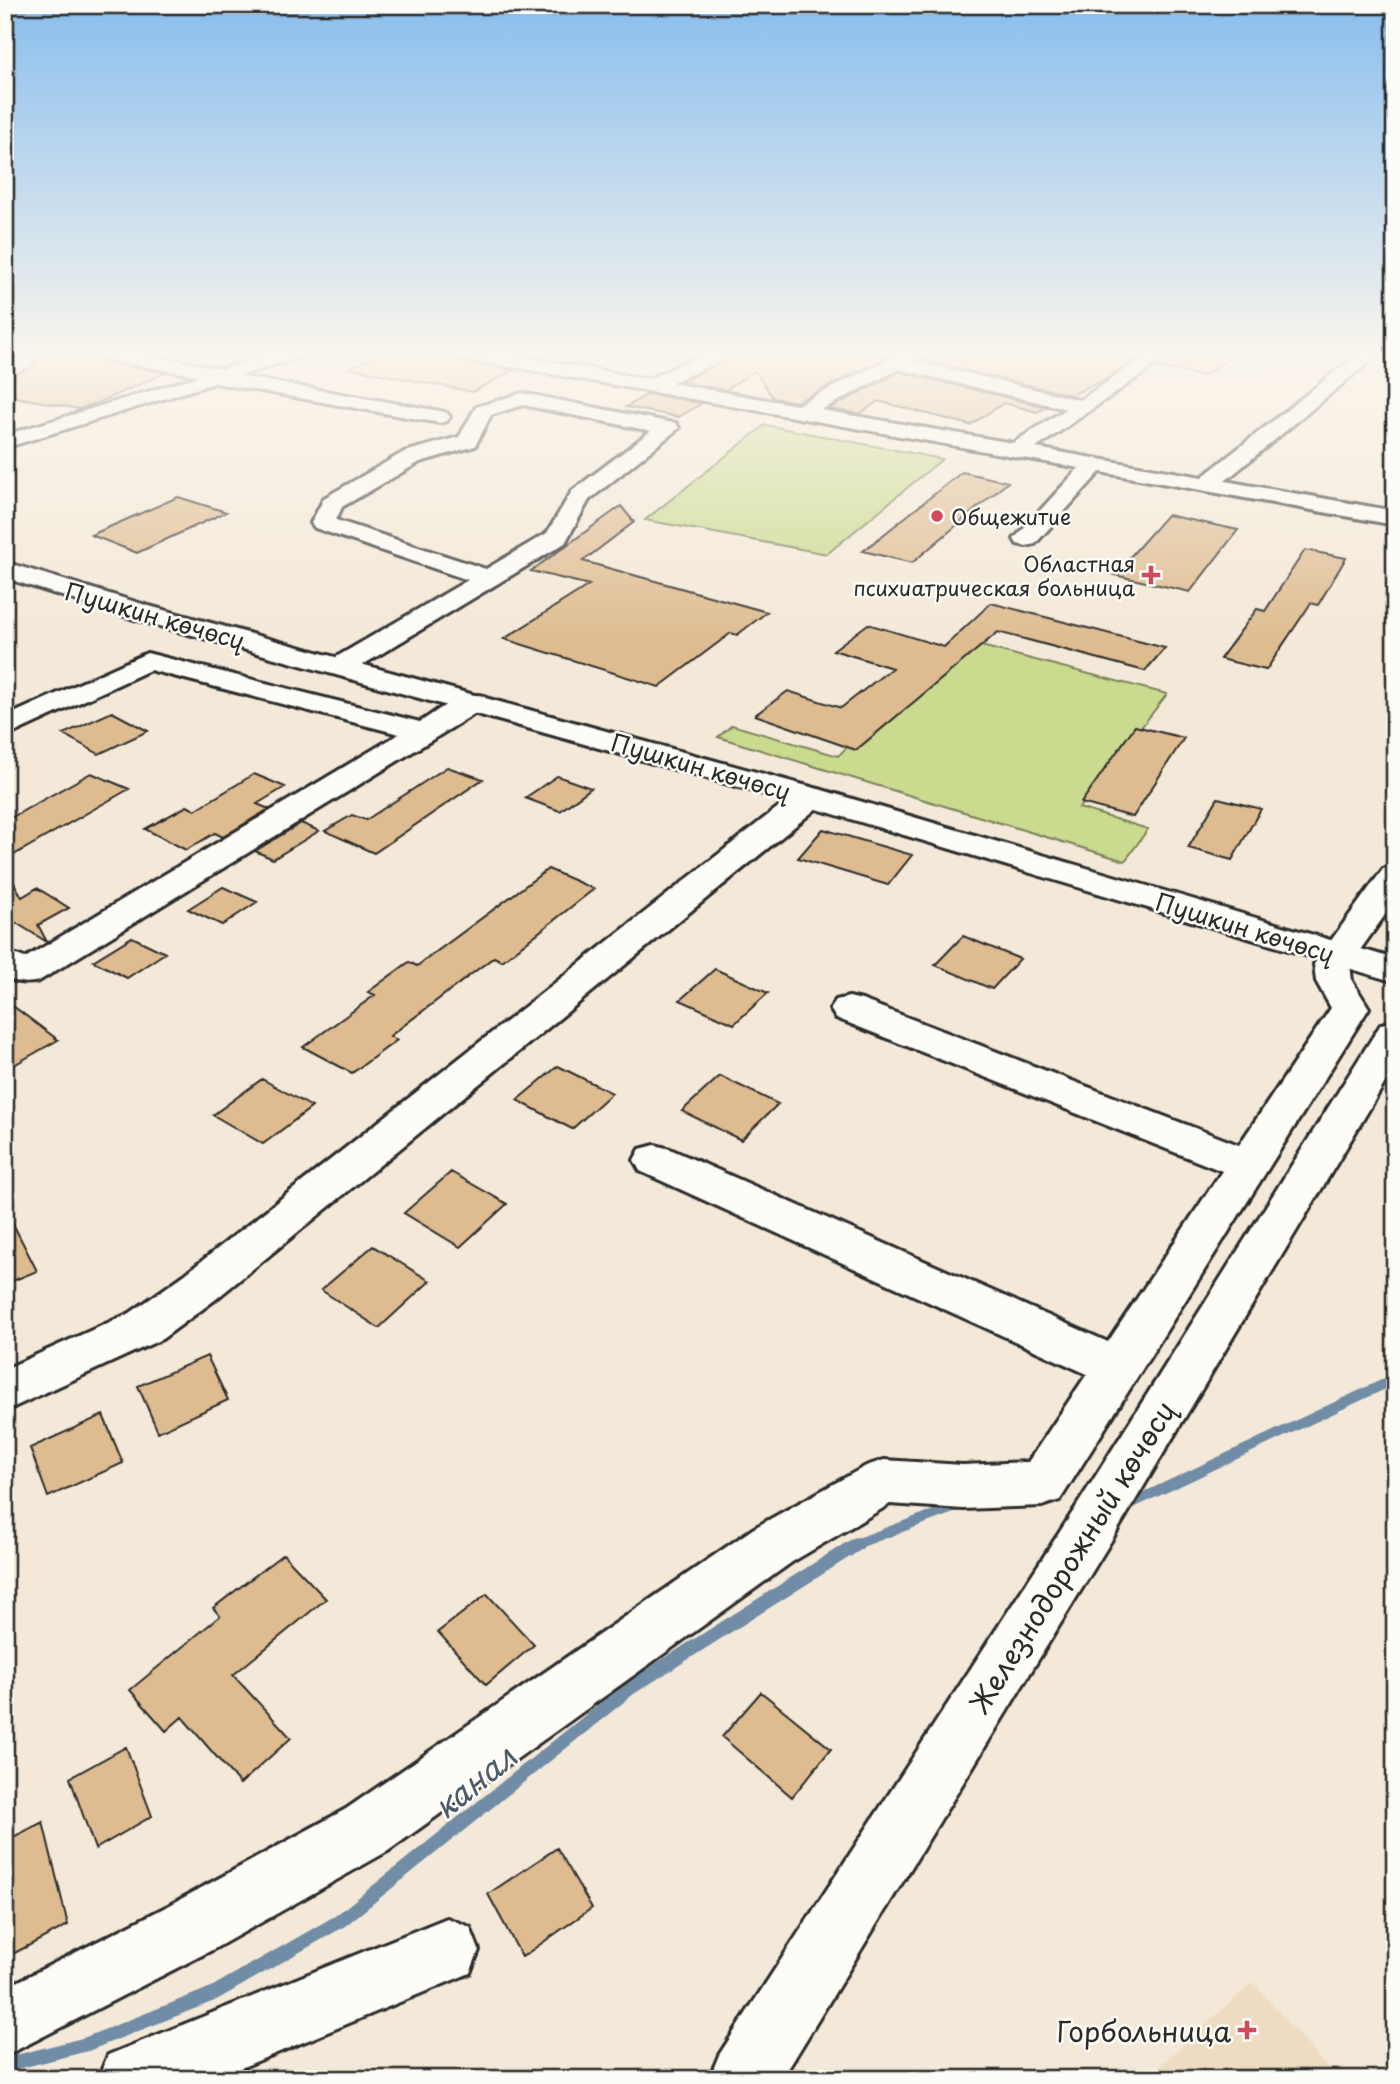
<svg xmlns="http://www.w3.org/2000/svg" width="1400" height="2084" font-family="'Playpen Sans',sans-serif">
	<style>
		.built { fill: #eddcc2 }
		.green { fill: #cada8e; stroke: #7a825c; stroke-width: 2 }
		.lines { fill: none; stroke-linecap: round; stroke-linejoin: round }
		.stream-far1 { stroke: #6f8ca6; stroke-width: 10 }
		.stream { stroke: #6f8ca6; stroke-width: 14 }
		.building { fill: #debc90; stroke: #2b2b2b; stroke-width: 2 }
		.minor-casing { stroke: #2b2b2b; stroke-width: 6 }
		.highway-casing { stroke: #2b2b2b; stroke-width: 6 }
		.minor { fill: #fdfcf7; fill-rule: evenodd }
		.highway { fill: #fdfcf7; fill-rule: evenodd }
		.poi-dot { fill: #d1495b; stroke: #fdfcf7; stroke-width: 2.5 }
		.labels { text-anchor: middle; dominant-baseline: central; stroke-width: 5; stroke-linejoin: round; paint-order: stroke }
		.far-poi-label { font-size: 21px; fill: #2b2b2b; stroke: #fdfcf7; text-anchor: start }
		.street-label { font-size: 24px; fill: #2b2b2b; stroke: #fdfcf7 }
		.near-street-label { font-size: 28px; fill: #2b2b2b; stroke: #fdfcf7 }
		.near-poi-label { font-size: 28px; fill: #2b2b2b; stroke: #fdfcf7; text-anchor: end }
		.near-water-label { font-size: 32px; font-style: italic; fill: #4d5b68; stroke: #fdfcf7 }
	</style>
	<rect width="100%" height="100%" fill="#f4e9d8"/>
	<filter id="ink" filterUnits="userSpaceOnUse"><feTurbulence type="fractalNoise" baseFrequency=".0143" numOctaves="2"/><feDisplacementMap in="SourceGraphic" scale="14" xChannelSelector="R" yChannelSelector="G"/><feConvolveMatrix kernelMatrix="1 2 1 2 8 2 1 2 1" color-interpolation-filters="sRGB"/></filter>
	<g filter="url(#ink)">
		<!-- built -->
		<path class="built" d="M1253,1982L1337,2079H1145Z"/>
		<!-- green -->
		<path class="green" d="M765,425L942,459L827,554L645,520Z
			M958,640L1167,694L1079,808L1148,829L1125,861L718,737L732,725L838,756Z"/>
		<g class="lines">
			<!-- stream-far1 -->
			<path class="stream-far1" d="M1124,1507L1395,1379
				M853,1545L961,1505"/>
			<!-- stream -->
			<path class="stream" d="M5,2065L87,2044L213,1994L340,1921L630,1688L857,1544"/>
		</g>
		<!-- building -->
		<path class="building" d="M34,352H88L100,361L165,373L102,401L79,409L5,395V378L33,367Z
			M383,352H450L462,361L513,370L473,392L350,368Z
			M743,352H897L797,402L773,398L755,371L725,390L680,382Z
			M930,352H1147L1108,378L1071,395L921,360Z
			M1177,352H1238L1203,376L1157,367Z
			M899,372L1047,407L1037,412L1004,403L970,425L878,401L860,414L829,409Z
			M648,394L702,403L679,417L626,407Z
			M962,472L1008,482L912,563L863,551Z
			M178,497L226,512L137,553L91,535Z
			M621,506L634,522L583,561L767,612L737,635L731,633L659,687L504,639L589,585L531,571Z
			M1167,515L1238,530L1190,592L1114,575Z
			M1305,550L1346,558L1318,605L1311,603L1266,670L1220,659L1257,609L1265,611Z
			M991,603L1165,648L1145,671L998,632L856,750L755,715L788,691L841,708L892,668L833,650L868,624L944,647Z
			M112,712L148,731L99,754L63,734Z
			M1135,726L1184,738L1133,817L1081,803Z
			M447,767L483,779L374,853L325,831L352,815L366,820Z
			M91,773L129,789L5,860V821Z
			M254,774L285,787L257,804L269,809L223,837L215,833L186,850L145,829L187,806L195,810Z
			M557,776L591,788L560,811L525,798Z
			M1218,798L1261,809L1232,860L1188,848Z
			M301,823L319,831L273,859L255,851Z
			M823,829L912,855L888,885L798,858Z
			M5,867L22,897L37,888L69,908L38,925L47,942L5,916Z
			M548,869L594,889L502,961L494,957L390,1036L397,1040L352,1073L303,1047L375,995L368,992L409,962L417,966Z
			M223,887L257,902L222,925L188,909Z
			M963,936L1020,959L992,989L935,965Z
			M132,937L165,953L127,978L93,961Z
			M715,969L768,993L734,1024L680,1000Z
			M5,1000L58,1040L5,1070Z
			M558,1066L612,1093L572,1129L517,1100Z
			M720,1076L778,1104L741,1140L682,1111Z
			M262,1079L312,1107L263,1144L213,1115Z
			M451,1172L507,1204L460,1247L404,1213Z
			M5,1208L37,1271L5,1284Z
			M373,1246L430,1281L379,1328L321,1290Z
			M207,1356L228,1400L158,1432L138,1386Z
			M103,1415L123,1463L48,1497L30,1448Z
			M283,1554L326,1599L233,1675L291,1738L240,1784L182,1717L166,1731L130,1690L220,1616L213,1608Z
			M487,1594L534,1645L486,1685L438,1632Z
			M761,1692L831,1749L792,1797L722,1737Z
			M126,1747L152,1816L95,1849L70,1778Z
			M43,1822L68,1925L5,1958V1841Z
			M557,1848L592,1908L522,1957L488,1894Z"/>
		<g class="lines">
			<!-- minor casing -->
			<g class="minor-casing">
				<path id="minor" d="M91,352H133L222,369L275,352H305L303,356L239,376L440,411L447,413L450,417L447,421L440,423L215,383L5,448V435L199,376L100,358Z
					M453,352H496L648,379L708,352H733L731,356L671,383L797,405L903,352H927L915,361L1080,400L1152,352H1174L1036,448L1202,477L1360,352H1381L1225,481L1395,511V525L1100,472L1035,544L1026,546L1017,544L1014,539L1079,468L462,358ZM899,369L1066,409L1013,443L821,410Z
					M522,393L668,422L676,423L679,428L589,500L565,543L351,672L341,674L331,672L327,666L331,660L468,580L315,528L311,523L324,498L404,452L459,437L476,407ZM523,405L651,431L572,491L547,533L486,569L336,520L342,507L420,462L475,446L491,415Z
					M147,653L420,722C439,710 461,690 484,696L488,702L484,708L39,981C26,984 17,983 5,977V951L25,958L399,734L150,670L5,737V717Z
					M811,788L822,790L827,797L822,804L216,1299L162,1339L5,1411V1369L130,1313L184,1275L800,790Z
					M1395,866V901L1350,964L1352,981L1369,1008L1060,1500L1042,1506L963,1509L890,1504L792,1562L388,1851L212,1950L5,2056V1988L168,1906L346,1809L754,1528L866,1466L884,1460L963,1465L1028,1462L1087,1374L640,1171L634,1160L640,1149L655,1145L670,1149L1108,1342L1222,1171L836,1018L830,1009L836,1000L849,997L862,1000L1239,1145L1331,1008L1316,981L1314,964L1383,869Z
					M1395,1021V1066L1114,1536L782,2079H709L719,2055L1078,1504L1381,1024Z
					M447,1918L470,1927L479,1950L470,1973L214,2079H98L108,2055Z"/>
			</g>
			<!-- highway casing -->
			<g class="highway-casing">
				<path id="highway" d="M5,562L149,606L822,790L1395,959V982L800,804L131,618L5,578Z"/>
			</g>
			<!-- minor -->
			<use href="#minor" class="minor"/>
			<!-- highway -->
			<use href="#highway" class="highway"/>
		</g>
	</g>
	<!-- sky -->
	<linearGradient id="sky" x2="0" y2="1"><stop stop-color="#89beee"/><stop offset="0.55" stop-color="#faf5ed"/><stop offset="1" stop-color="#faf5ed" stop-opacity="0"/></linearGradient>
	<rect width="1400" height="644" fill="url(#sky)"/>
	<!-- markers -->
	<g class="poi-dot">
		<circle cx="937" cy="516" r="7"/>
		<path d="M1147.5 564.5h7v7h7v7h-7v7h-7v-7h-7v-7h7z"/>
		<path d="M1243.5 2019.5h7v7h7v7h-7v7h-7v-7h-7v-7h7z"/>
	</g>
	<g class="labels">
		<!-- far-poi labels -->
		<g class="far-poi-label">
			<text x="951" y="516">Общежитие</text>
			<text x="1135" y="563" text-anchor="end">Областная<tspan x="1135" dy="24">психиатрическая больница</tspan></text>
		</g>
		<!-- street labels -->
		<g class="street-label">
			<text transform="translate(155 615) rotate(16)">Пушкин көчөсү</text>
			<text transform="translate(701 766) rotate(16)">Пушкин көчөсү</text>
			<text transform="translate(1245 927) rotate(17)">Пушкин көчөсү</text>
		</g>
		<!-- near-street labels -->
		<g class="near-street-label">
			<text transform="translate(1071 1557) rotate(-58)">Железнодорожный көчөсү</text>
		</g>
		<!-- near-poi labels -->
		<g class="near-poi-label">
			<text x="1231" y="2030">Горбольница</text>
		</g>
		<!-- near-water labels -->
		<g class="near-water-label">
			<text transform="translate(474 1781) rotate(-39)">канал</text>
		</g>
	</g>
	<!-- margin -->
	<rect width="1400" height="2084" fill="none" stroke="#fdfcf7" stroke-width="28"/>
	<rect x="14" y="14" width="1372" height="2056" fill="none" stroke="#2b2b2b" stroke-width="2.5" filter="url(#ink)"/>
</svg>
